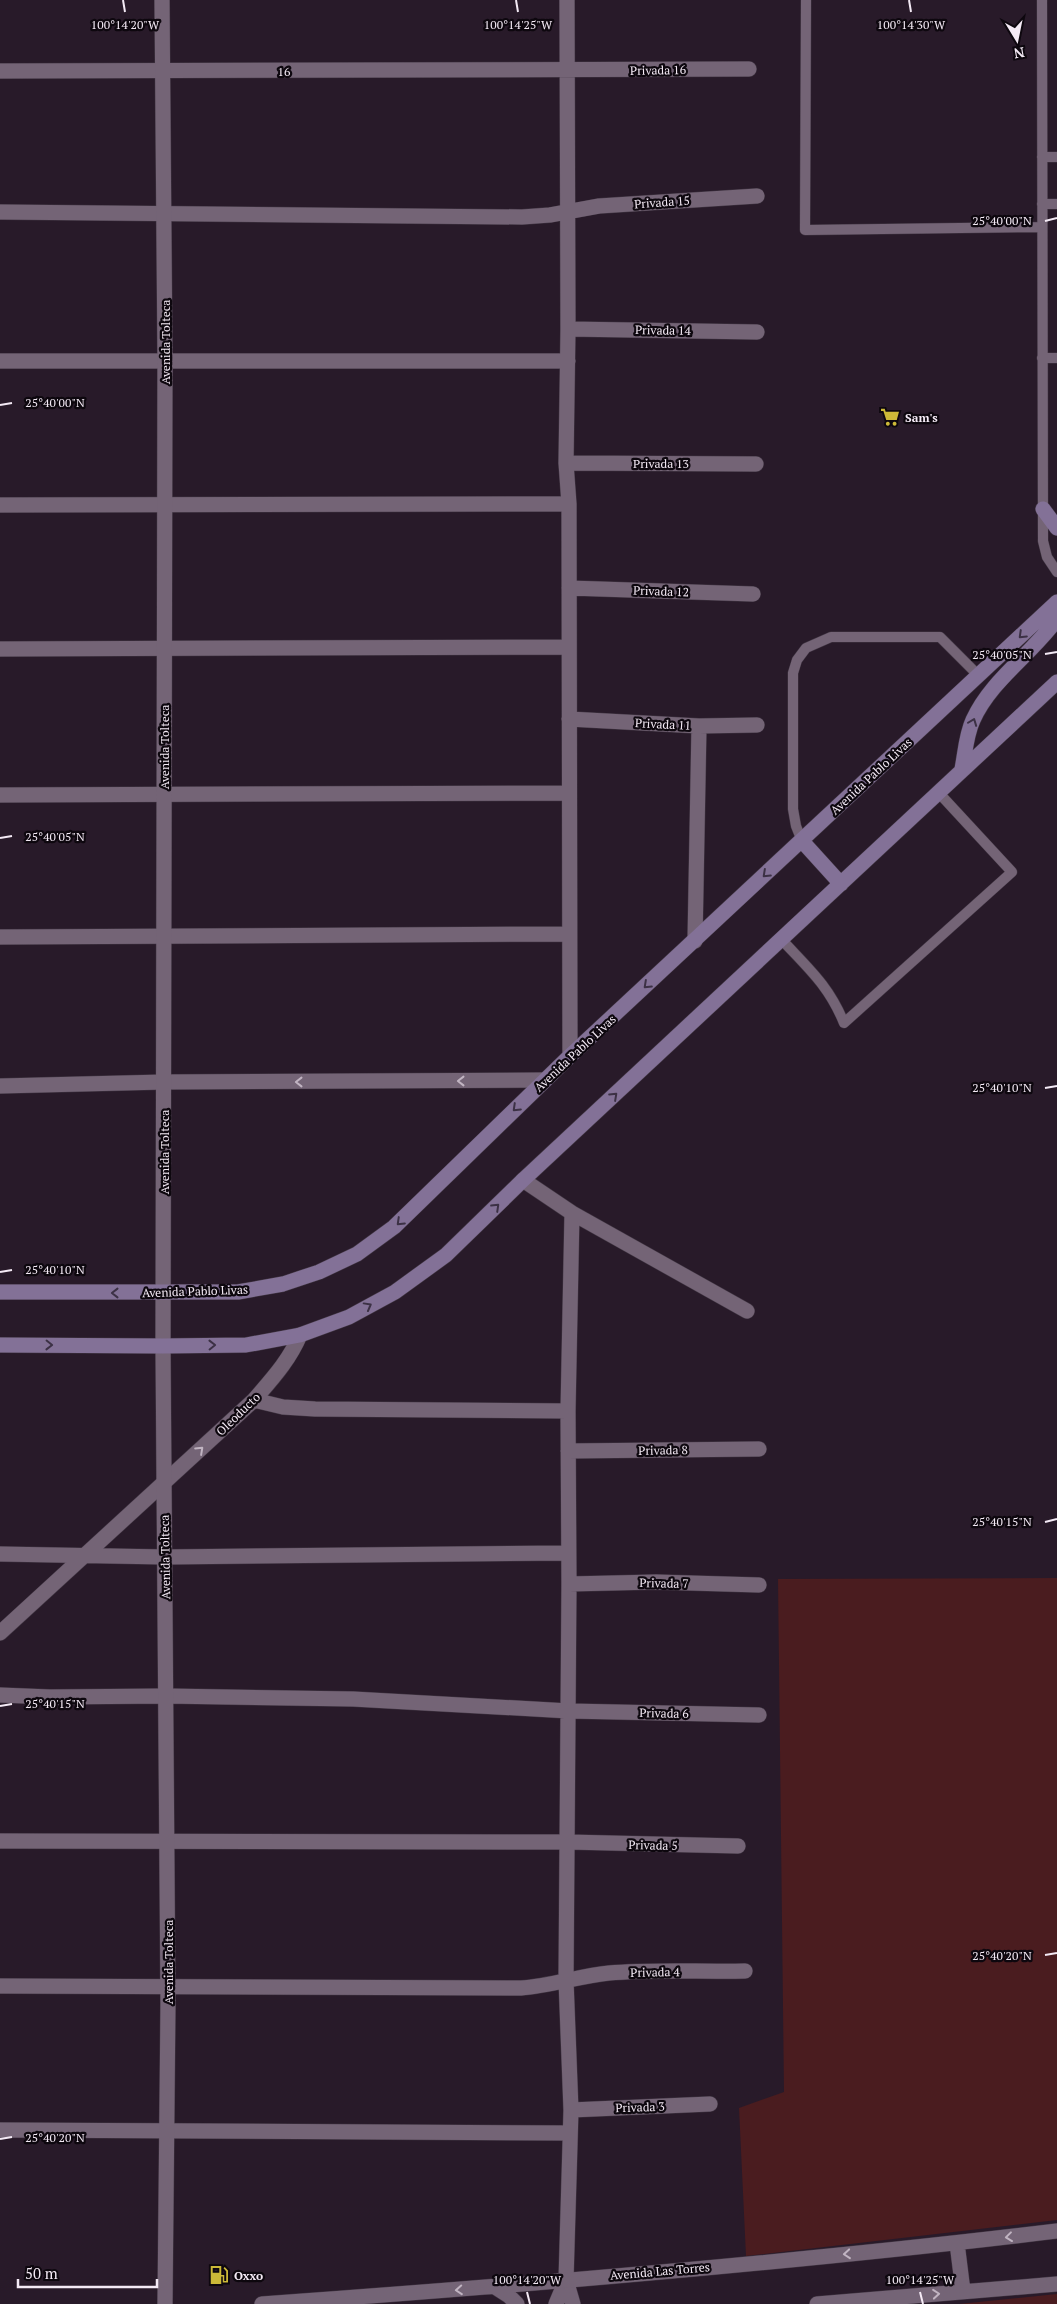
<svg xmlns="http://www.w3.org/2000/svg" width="1057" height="2304" font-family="'PT Serif',serif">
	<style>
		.green { fill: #4a1c1f }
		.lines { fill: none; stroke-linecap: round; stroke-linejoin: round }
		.service-casing { stroke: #423744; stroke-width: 11 }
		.minor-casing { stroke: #423744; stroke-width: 16 }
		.tertiary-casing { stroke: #423744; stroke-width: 16 }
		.secondary-casing { stroke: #423744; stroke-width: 16 }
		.service { stroke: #746476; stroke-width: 10 }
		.minor { stroke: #746476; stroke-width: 15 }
		.tertiary { stroke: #746476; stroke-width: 15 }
		.secondary { stroke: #837197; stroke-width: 15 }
		.oneway { stroke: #3c3145 }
		.oneway2 { stroke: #c1b4c2 }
		.ticks { fill: none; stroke: #f4eaf5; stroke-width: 2 }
		.labels { text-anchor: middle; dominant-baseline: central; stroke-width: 4.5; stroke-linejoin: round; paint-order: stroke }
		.street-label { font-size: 12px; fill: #f4eaf5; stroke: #0d070e }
		.poi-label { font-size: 12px; font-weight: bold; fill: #f4eaf5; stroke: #0d070e; text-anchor: start }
		.ticks-label { font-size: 12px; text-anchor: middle; fill: #f4eaf5; stroke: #0d070e; stroke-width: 4.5; stroke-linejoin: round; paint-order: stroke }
	</style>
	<rect width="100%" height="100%" fill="#281a29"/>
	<!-- green -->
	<path class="green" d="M1057,1578V2220L746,2256L739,2108L784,2092L778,1579Z
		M1057,2294V2304H959Z"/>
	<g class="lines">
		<!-- service casing -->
		<g class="service-casing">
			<path id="service" d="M806,0L805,230L1042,227
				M1042,0L1043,541L1047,557L1057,572
				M1042,157H1057
				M1042,204H1057
				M1042,358H1057
				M802,841L796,826L793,809V673L797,660L806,648L831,637H940L979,676
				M782,940C809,969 829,986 844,1023L1012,872L938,792"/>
		</g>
		<!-- minor casing -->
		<g class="minor-casing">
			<path id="minor" d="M567,0L568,329L566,463L569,504L570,1056
				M0,71L749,69
				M0,212L522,217L550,215L599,206L757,196
				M568,329L757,332
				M0,361H568
				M566,463L756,464
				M0,505L569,504
				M569,588L753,594
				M0,649L569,647
				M569,719L699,726L757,725
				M0,795L569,793
				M0,937L568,934
				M695,941L699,726
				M0,1086L164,1082L545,1080
				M523,1180L572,1213L568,1411L569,1584L566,1980L571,2110L566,2280L573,2304
				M572,1213L747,1311
				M254,1400L283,1407L315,1409L568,1411
				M568,1451L759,1449
				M0,1554L165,1557L568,1553
				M569,1584L656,1582L759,1585
				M0,1633L254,1400C272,1379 289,1361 300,1335
				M0,1695L50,1697L167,1696L353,1699L569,1711L759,1715
				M0,1841L568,1842L738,1846
				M0,1986L521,1988C551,1986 579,1976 609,1973C653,1969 700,1972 745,1971
				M571,2110L710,2104
				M0,2130L570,2133
				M556,2304L566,2280"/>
		</g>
		<!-- tertiary casing -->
		<g class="tertiary-casing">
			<path id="tertiary" d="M162,0L165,361L163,1346L168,2003L165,2304
				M957,2243L963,2291
				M495,2287L509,2296L517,2304
				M262,2304C527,2285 793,2263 1057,2231
				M817,2304L1057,2284"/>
		</g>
		<!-- secondary casing -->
		<g class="secondary-casing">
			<path id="secondary" d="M1043,509L1057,528
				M962,769C965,754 966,735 973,720C991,680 1031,655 1057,619
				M802,841L841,884
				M0,1292H238L283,1284L319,1272L357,1254L394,1227L570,1056L1057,602
				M0,1345L163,1346L246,1345L300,1335L349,1317L395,1292L446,1255L523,1180L1057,682"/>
		</g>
		<!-- service -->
		<use href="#service" class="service"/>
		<!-- minor -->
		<use href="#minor" class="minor"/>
		<!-- tertiary -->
		<use href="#tertiary" class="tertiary"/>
		<!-- secondary -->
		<use href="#secondary" class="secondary"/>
	</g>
	<!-- one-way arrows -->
	<defs><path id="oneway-chevron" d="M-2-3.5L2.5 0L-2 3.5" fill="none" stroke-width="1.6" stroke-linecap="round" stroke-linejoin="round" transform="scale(1.25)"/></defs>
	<g class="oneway">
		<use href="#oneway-chevron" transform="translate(1022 635) rotate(136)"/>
		<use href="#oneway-chevron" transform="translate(973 722) rotate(-69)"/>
		<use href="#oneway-chevron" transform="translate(766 874) rotate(137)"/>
		<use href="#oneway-chevron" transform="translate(647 985) rotate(137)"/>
		<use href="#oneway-chevron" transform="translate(614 1096) rotate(-43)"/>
		<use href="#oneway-chevron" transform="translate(516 1108) rotate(136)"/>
		<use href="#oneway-chevron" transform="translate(496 1207) rotate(-44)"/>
		<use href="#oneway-chevron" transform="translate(400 1222) rotate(136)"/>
		<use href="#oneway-chevron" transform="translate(115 1293) rotate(-180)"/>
		<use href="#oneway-chevron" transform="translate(368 1306) rotate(-29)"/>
		<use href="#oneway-chevron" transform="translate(49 1345) rotate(1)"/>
		<use href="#oneway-chevron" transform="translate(212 1345) rotate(-1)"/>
	</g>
	<g class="oneway2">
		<use href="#oneway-chevron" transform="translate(461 1081) rotate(180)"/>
		<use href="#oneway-chevron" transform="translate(299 1082) rotate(180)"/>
		<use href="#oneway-chevron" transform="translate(200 1450) rotate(-43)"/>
		<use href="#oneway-chevron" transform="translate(1009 2237) rotate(173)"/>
		<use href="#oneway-chevron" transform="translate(847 2254) rotate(175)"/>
		<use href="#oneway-chevron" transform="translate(459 2290) rotate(176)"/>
		<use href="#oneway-chevron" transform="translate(936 2294) rotate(-5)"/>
	</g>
	<!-- ticks -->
	<path class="ticks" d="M123,0L125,12M516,0L518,12M909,0L911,12M1045,221L1057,218M0,405L12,403M1045,654L1057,652M0,838L12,836M1045,1088L1057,1086M0,1272L12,1270M1045,1522L1057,1519M0,1706L12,1704M1045,1955L1057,1953M0,2139L12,2137M527,2292L530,2304M920,2292L923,2304"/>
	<!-- icons -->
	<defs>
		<g id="supermarket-bare" transform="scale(1.5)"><path d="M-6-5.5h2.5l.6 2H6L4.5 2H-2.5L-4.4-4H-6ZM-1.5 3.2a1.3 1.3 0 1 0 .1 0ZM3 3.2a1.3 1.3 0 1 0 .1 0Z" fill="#ccb938" stroke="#0d070e" stroke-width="2.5" paint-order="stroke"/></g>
		<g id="fuel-bare" transform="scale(1.5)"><path d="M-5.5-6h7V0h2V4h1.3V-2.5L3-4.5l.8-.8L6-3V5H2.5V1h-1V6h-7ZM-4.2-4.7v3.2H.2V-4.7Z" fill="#ccb938" stroke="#0d070e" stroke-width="2.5" paint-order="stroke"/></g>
	</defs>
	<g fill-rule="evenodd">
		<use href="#supermarket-bare" x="890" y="417"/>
		<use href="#fuel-bare" x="219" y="2275"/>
	</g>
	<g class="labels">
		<!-- street labels -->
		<g class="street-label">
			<text transform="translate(658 70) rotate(-1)">Privada 16</text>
			<text x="284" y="71">16</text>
			<text transform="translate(662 202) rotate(-4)">Privada 15</text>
			<text transform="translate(663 330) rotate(1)">Privada 14</text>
			<text transform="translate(165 342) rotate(-90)">Avenida Tolteca</text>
			<text x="661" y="463">Privada 13</text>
			<text transform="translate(661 591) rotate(2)">Privada 12</text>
			<text transform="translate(663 724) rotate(3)">Privada 11</text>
			<text transform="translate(164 747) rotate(-90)">Avenida Tolteca</text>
			<text transform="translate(871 776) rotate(-43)">Avenida Pablo Livas</text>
			<text transform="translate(575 1053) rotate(-43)">Avenida Pablo Livas</text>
			<text transform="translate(164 1152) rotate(-90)">Avenida Tolteca</text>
			<text transform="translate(195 1291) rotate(-2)">Avenida Pablo Livas</text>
			<text transform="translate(238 1414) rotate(-44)">Oleoducto</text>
			<text transform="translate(663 1450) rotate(-1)">Privada 8</text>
			<text transform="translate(165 1557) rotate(-91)">Avenida Tolteca</text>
			<text transform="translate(664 1583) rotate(1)">Privada 7</text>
			<text transform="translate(664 1713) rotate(1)">Privada 6</text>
			<text transform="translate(653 1845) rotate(1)">Privada 5</text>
			<text transform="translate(168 1962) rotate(-90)">Avenida Tolteca</text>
			<text transform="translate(655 1972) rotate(-1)">Privada 4</text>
			<text transform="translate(640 2107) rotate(-2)">Privada 3</text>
			<text transform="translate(660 2271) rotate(-5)">Avenida Las Torres</text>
		</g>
		<!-- poi labels -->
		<g class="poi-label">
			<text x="905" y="417">Sam's</text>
			<text x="234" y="2275">Oxxo</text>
		</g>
	</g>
	<g class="ticks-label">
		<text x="911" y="29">100°14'30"W</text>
		<text x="125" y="29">100°14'20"W</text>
		<text x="518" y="29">100°14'25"W</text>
		<text x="1002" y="225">25°40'00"N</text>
		<text x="55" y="407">25°40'00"N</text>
		<text x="1002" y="659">25°40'05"N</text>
		<text x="55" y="841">25°40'05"N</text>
		<text x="1002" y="1092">25°40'10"N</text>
		<text x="55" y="1274">25°40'10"N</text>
		<text x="1002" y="1526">25°40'15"N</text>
		<text x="55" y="1708">25°40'15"N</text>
		<text x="1002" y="1960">25°40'20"N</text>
		<text x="55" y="2142">25°40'20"N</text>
		<text x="527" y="2284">100°14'20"W</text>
		<text x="920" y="2284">100°14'25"W</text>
	</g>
	<!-- north arrow -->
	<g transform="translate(1017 40) rotate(170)" stroke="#0d070e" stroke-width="4" paint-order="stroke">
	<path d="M0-4L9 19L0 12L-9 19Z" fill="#f4eaf5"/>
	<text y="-8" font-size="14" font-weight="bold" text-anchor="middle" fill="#f4eaf5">N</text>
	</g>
	<!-- scale -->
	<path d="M18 2279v8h139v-8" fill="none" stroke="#f4eaf5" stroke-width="2.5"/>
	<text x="25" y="2279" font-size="15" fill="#f4eaf5" stroke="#0d070e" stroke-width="4" paint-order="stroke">50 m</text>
</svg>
